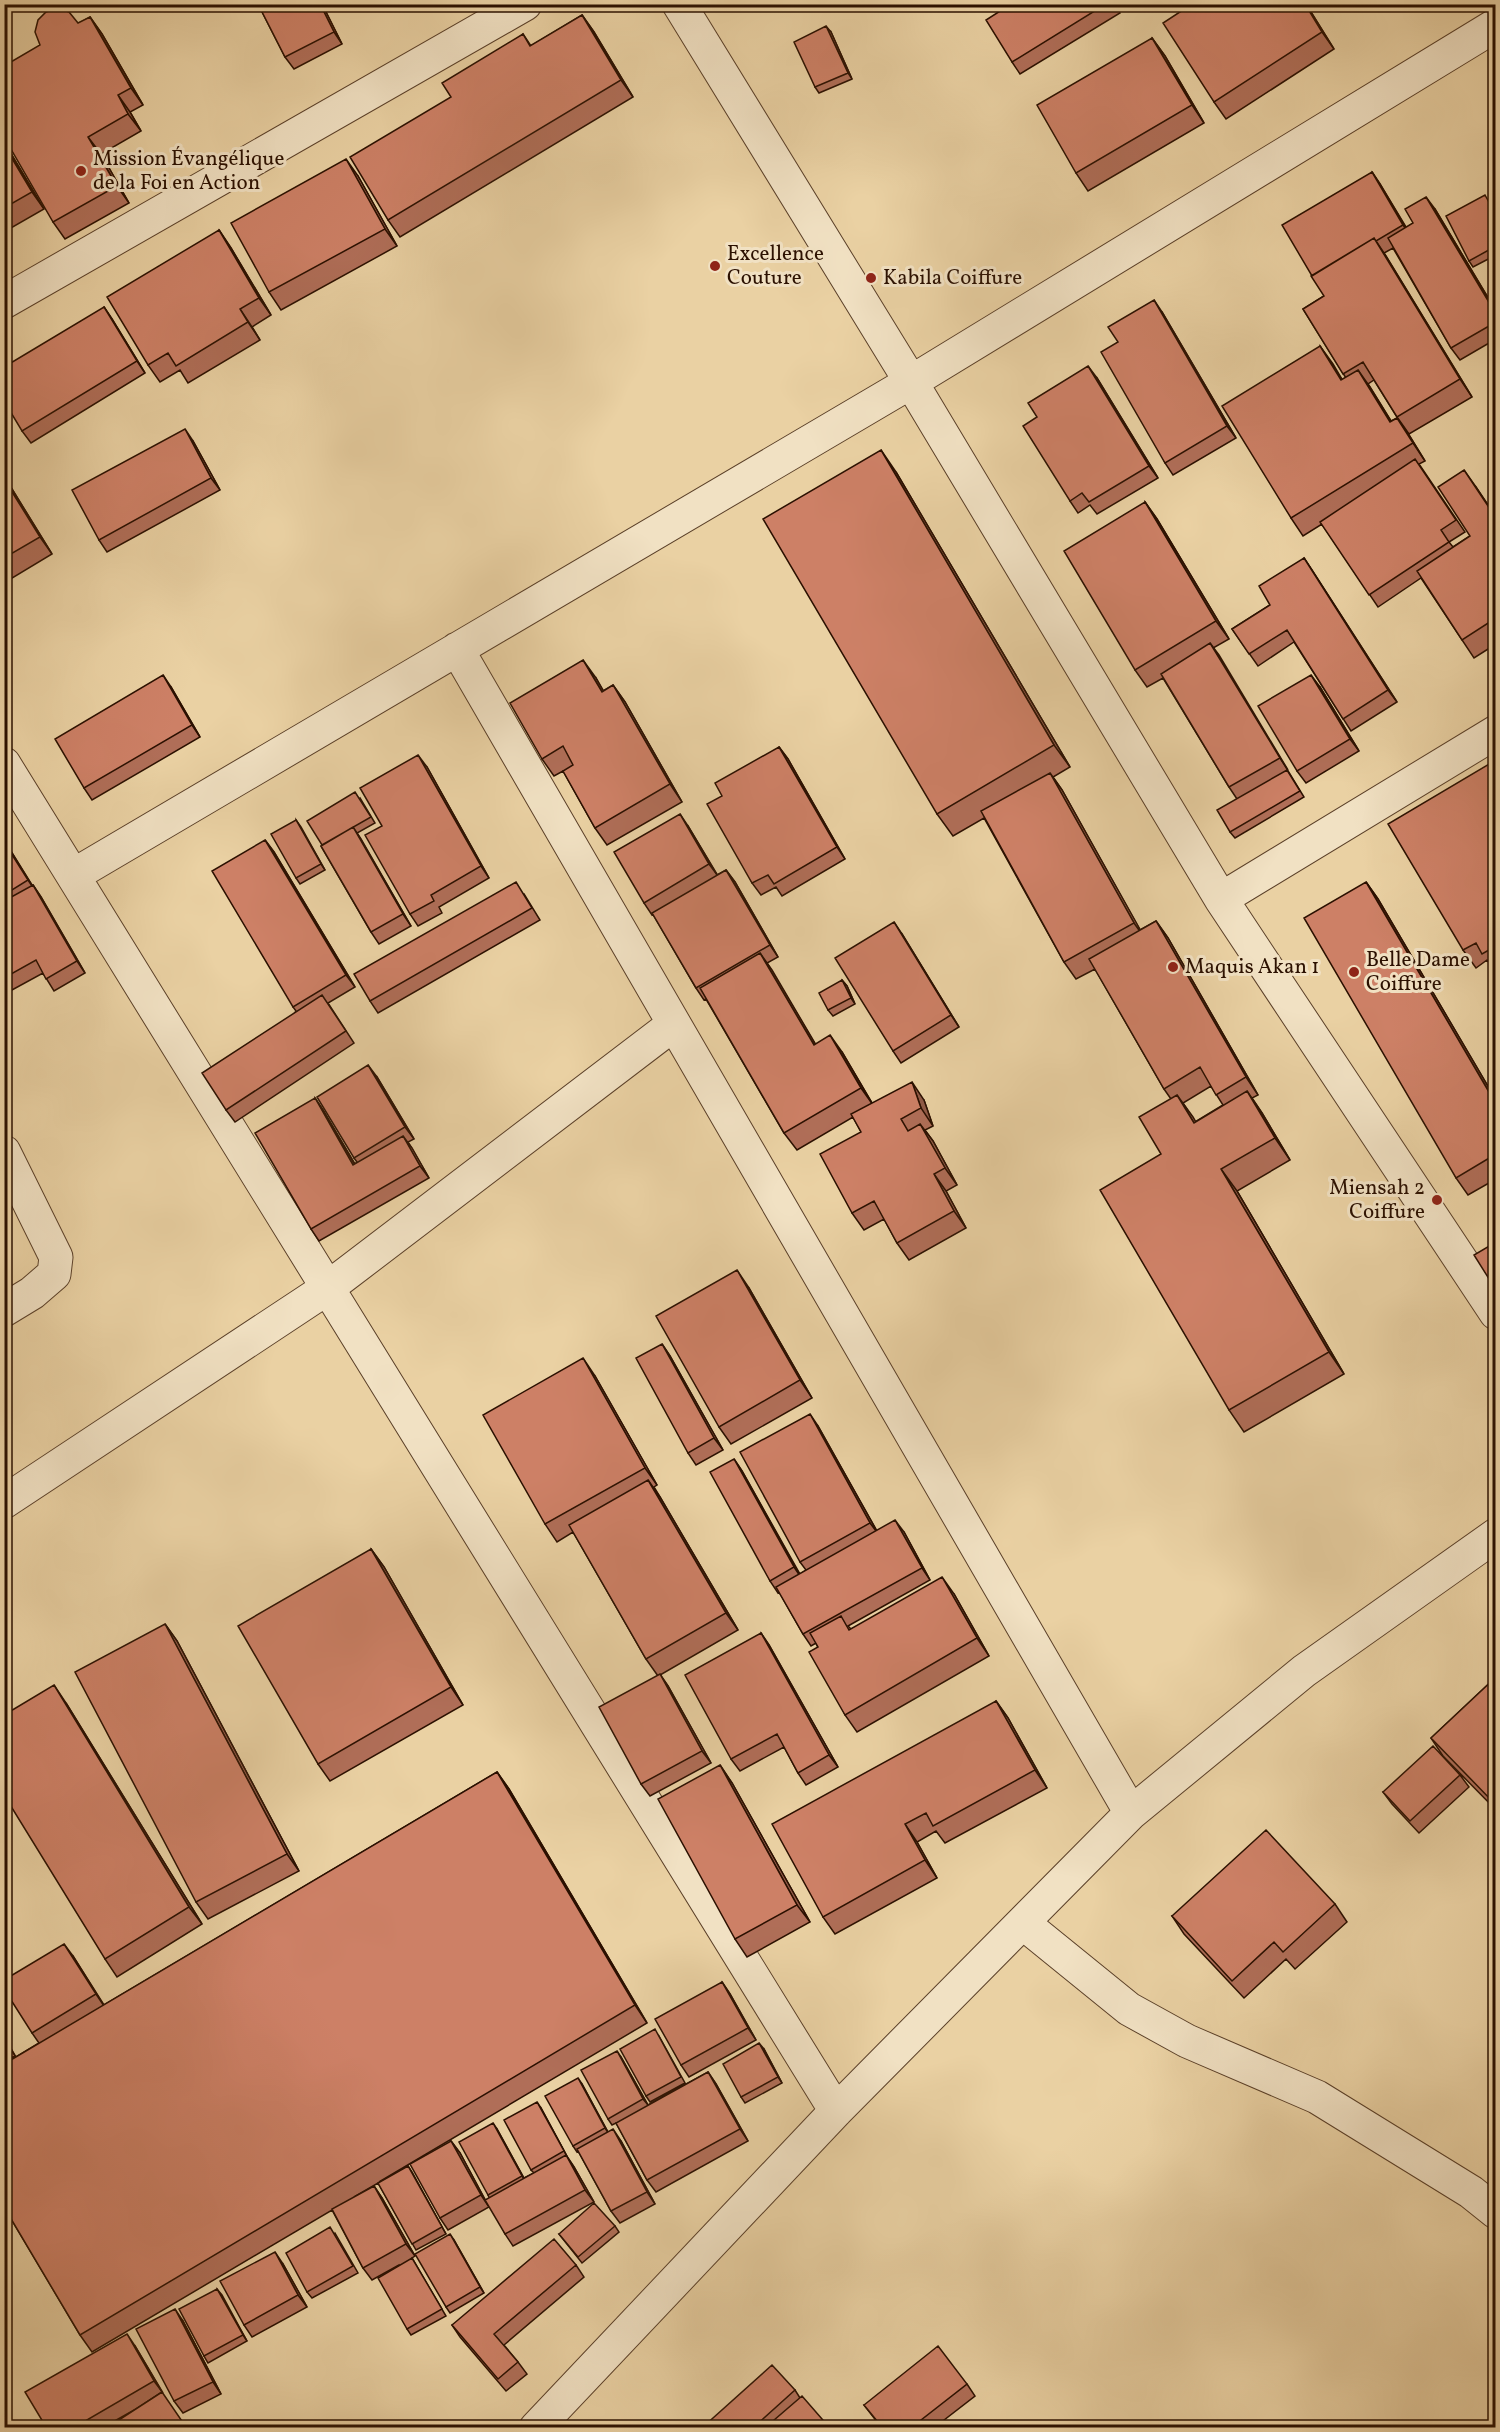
<svg xmlns="http://www.w3.org/2000/svg" width="1500" height="2432" font-family="Vollkorn,serif">
	<style>
		.lines { fill: none; stroke-linecap: round; stroke-linejoin: round }
		.minor-casing { stroke: #5b4029; stroke-width: 35 }
		.minor { stroke: #f1e1c3; stroke-width: 33 }
		.wall { fill: #b06e58; stroke: #2b1000; stroke-width: 1.5; fill-rule: evenodd }
		.shaded-wall { fill: #905a47; stroke: #2b1000; stroke-width: 1.5 }
		.building { fill: #cd8066; stroke: #2b1000; stroke-width: 1.5 }
		.poi-dot { fill: #8f2418; stroke: #f1e1c3; stroke-width: 2 }
		.labels { text-anchor: middle; dominant-baseline: central; stroke-width: 6; stroke-linejoin: round; paint-order: stroke }
		.poi-label { font-size: 21px; fill: #2b1000; stroke: #f1e1c3; text-anchor: start }
	</style>
	<rect width="100%" height="100%" fill="#ead1a3"/>
	<filter id="stains"><feTurbulence type="fractalNoise" baseFrequency=".00333" numOctaves="4"/><feColorMatrix values="0 0 0 0 .2 0 0 0 0 .09 0 0 0 0 .02 0 0 0 .5 -.17"/></filter>
	<radialGradient id="worn" r=".72"><stop offset=".6" stop-color="#630" stop-opacity="0"/><stop offset="1" stop-color="#630" stop-opacity=".3"/></radialGradient>
	<g class="lines">
		<!-- minor casing -->
		<g class="minor-casing">
			<path id="minor" d="M679,4L911,382L1221,899L1496,1313
				M4,302L525,4
				M457,649L1131,1813
				M4,764L836,2111
				M74,875L911,382L1496,25
				M1221,899L1496,732
				M4,1152L56,1257L54,1274L32,1293L4,1310
				M4,1502L329,1287L674,1024
				M1023,1923L1129,2009L1187,2041L1317,2097L1471,2192L1496,2212
				M536,2428L836,2111L1131,1813L1304,1671L1496,1535"/>
		</g>
		<!-- minor -->
		<use href="#minor" class="minor"/>
	</g>
	<!-- wall -->
	<path class="wall" d="M258,4H322L342,44L294,69L285,57Z
		M1011,4H1115L1120,13L1020,74L1012,62Z
		M1306,4L1334,49L1226,119L1214,102Z
		M582,15L594,32L633,97L400,237L388,220L451,97L523,34L531,46Z
		M90,17L102,34L143,105L130,112L141,131L101,154L129,203L65,239L53,222L40,45Z
		M831,32L852,79L819,93L815,87Z
		M1152,38L1165,56L1204,123L1088,191L1076,173Z
		M4,142L44,209L4,232Z
		M1372,172L1380,184L1406,228L1435,209L1496,311V339L1460,360L1451,348L1393,248L1384,253L1472,397L1409,434L1397,417L1374,380L1368,384L1391,421L1397,418L1409,435L1425,461L1419,464L1465,532L1449,542L1453,547L1470,536L1476,487L1496,517V644L1474,658L1421,578L1378,607L1322,524L1303,536L1291,518L1320,346L1342,380L1346,378L1303,309L1324,296Z
		M358,176L397,246L281,310L269,292Z
		M1490,201L1496,212V255L1473,267L1469,261Z
		M219,230L231,248L271,315L252,327L260,340L188,383L180,370L160,382L148,365Z
		M104,307L112,319L145,373L31,443L22,431Z
		M1162,312L1236,438L1173,475L1165,463L1118,342Z
		M1097,378L1158,478L1097,514L1090,505L1078,513L1070,501Z
		M193,441L220,490L107,552L99,540Z
		M896,472L1070,767L1053,777L1062,790L1140,930L1156,921L1168,938L1258,1095L1252,1098L1262,1113L1290,1160L1237,1191L1344,1374L1244,1432L1229,1410L1161,1154L1171,1099L1164,1089L1095,969L1076,979L1064,962L984,818L953,836L937,814ZM1211,1086L1223,1105L1195,1122L1183,1103Z
		M4,476L52,554L4,583Z
		M1145,502L1157,519L1229,639L1213,648L1304,797L1235,838L1230,832L1237,799L1229,787L1163,678L1147,687L1135,670Z
		M1304,558L1397,702L1351,731L1294,642L1258,666L1232,629L1270,605Z
		M596,678L603,691L613,685L625,702L682,802L607,845L595,828L563,771L554,776L542,759Z
		M171,687L200,737L92,800L84,788Z
		M1320,687L1359,751L1306,783L1297,771Z
		M779,747L788,759L845,859L782,896L776,887L761,895L752,883L722,796Z
		M1496,760V970L1495,971L1487,960L1476,968L1463,950Z
		M427,767L489,878L439,907L442,913L418,926L410,914L382,826Z
		M360,798L375,823L357,833L411,926L379,944L371,932L321,846Z
		M296,820L325,870L300,884L296,878Z
		M688,826L717,875L726,870L735,882L778,957L767,963L815,1044L842,1052L872,1103L924,1100L933,1126L925,1130L933,1141L957,1185L946,1191L966,1228L909,1260L897,1243L884,1219L864,1230L852,1213L861,1132L853,1117L797,1150L784,1133L706,999L704,1000L696,988L653,914L652,915L644,903Z
		M4,840L32,885H33L41,897L85,973L54,991L43,973L12,990L4,979Z
		M265,840L274,852L355,987L328,1003L354,1043L235,1122L226,1110L296,1011L293,1007Z
		M1366,882L1378,899L1496,1100V1179L1468,1195L1456,1178Z
		M524,894L540,920L378,1013L370,1001Z
		M902,934L959,1027L901,1063L893,1051Z
		M842,980L847,986L855,1004L833,1016L828,1010Z
		M377,1077L414,1139L408,1142L429,1178L319,1241L311,1229L315,1098L323,1110L355,1164L357,1162L354,1158Z
		M749,1288L812,1398L731,1444L719,1427Z
		M662,1344L670,1356L723,1450L696,1465L688,1453Z
		M595,1376L657,1485L654,1487L660,1497L738,1630L660,1675L668,1686L711,1763L650,1796L641,1784L658,1676L646,1659L573,1532L557,1542L545,1524Z
		M818,1426L877,1531L904,1532L930,1580L848,1626L851,1629L954,1594L989,1656L857,1732L845,1715L816,1643L811,1646L803,1634L779,1592L778,1593L770,1581L734,1459L742,1471L800,1574L806,1570L800,1562Z
		M371,1549L384,1567L463,1705L330,1781L318,1764Z
		M165,1624L177,1641L299,1871L208,1919L196,1902Z
		M761,1633L769,1645L838,1767L806,1785L798,1773L784,1747L740,1771L731,1759Z
		M1496,1677V1810L1443,1756L1431,1738Z
		M996,1701L1008,1718L1047,1788L945,1843L936,1831L917,1842L937,1878L835,1934L823,1917Z
		M66,1703L202,1924L117,1977L105,1959Z
		M720,1765L732,1783L810,1922L747,1957L735,1939Z
		M497,1772L509,1789L647,2023L379,2182L408,2166L446,2234L416,2250L378,2183L354,2197L374,2186L382,2198L415,2256L412,2258L446,2316L411,2335L407,2329L399,2265L372,2280L363,2268L332,2210L92,2352L80,2335L4,2207V2036L16,2057L39,2043L32,2033L73,1956L104,2005Z
		M1460,1775L1469,1787L1419,1833L1392,1804L1383,1792Z
		M1335,1904L1347,1922L1295,1969L1286,1959L1244,1998L1184,1934L1172,1916Z
		M722,1982L730,1994L756,2040L689,2077L681,2065Z
		M659,2036L685,2083L650,2102L646,2096Z
		M764,2049L782,2083L745,2103L741,2097Z
		M621,2057L648,2105L708,2072L716,2084L748,2141L656,2192L647,2180L616,2123L612,2125L608,2119Z
		M582,2084L608,2132L621,2141L655,2204L620,2223L611,2211L578,2151L577,2152L573,2146Z
		M541,2108L568,2158L574,2167L594,2202L513,2246L505,2234L488,2195L497,2129L524,2178L534,2173L531,2170Z
		M451,2141L460,2153L489,2207L448,2230L440,2218Z
		M615,2226L619,2232L582,2263L559,2234Z
		M335,2233L358,2273L312,2298L307,2292Z
		M454,2240L484,2293L450,2313L446,2307Z
		M283,2264L307,2307L252,2337L244,2325Z
		M576,2265L584,2277L504,2345L518,2362L527,2374L506,2391L460,2337L452,2325Z
		M217,2289L247,2341L208,2363L204,2356Z
		M183,2321L221,2394L183,2413L174,2401Z
		M135,2346L162,2392L136,2409L104,2427H46Z
		M967,2384L975,2396L935,2427H881L864,2405Z
		M795,2390L800,2398L829,2427H703Z"/>
	<!-- shaded-wall -->
	<path class="shaded-wall" d="M320,4H322L342,44L334,32Z
		M1305,4H1306L1334,49L1322,32Z
		M582,15L594,32L633,97L621,80Z
		M90,17L102,34L143,105L131,88Z
		M826,26L831,32L852,79L848,73Z
		M1152,38L1165,56L1204,123L1192,105Z
		M118,95L130,112L141,131L128,114Z
		M88,137L101,154L129,203L117,186Z
		M4,142L44,209L32,192L4,145Z
		M346,159L358,176L397,246L385,229Z
		M1372,172L1380,184L1412,237L1403,225Z
		M1426,197L1435,209L1496,311V314Z
		M219,230L231,248L271,315L259,298Z
		M1374,238L1386,256L1472,397L1460,379Z
		M1154,300L1162,312L1236,438L1227,426Z
		M104,307L112,319L145,373L137,361Z
		M240,309L252,327L260,340L248,322Z
		M1320,346L1333,364L1353,398L1341,380Z
		M1088,366L1097,378L1158,478L1149,466Z
		M1358,370L1370,387L1402,439L1390,422Z
		M1397,418L1409,435L1425,461L1413,443Z
		M185,429L193,441L220,490L211,478Z
		M881,450L896,472L1070,767L1054,745Z
		M1464,470L1476,487L1496,517V518Z
		M4,476L52,554L40,537L4,479Z
		M1145,502L1157,519L1229,639L1216,621Z
		M1304,558L1312,570L1397,702L1388,690Z
		M1210,643L1219,655L1288,770L1280,758Z
		M583,660L596,678L614,709L602,692Z
		M163,675L171,687L200,737L192,725Z
		M1311,675L1320,687L1359,751L1350,739Z
		M613,685L625,702L682,802L670,784Z
		M779,747L788,759L845,859L837,847Z
		M418,755L427,767L489,878L481,866Z
		M1050,773L1062,790L1146,940L1134,923Z
		M680,814L688,826L718,876L709,864Z
		M296,820L301,827L325,870L321,864Z
		M353,827L361,839L411,926L403,914Z
		M4,840L36,892L28,880L4,842Z
		M265,840L274,852L355,987L346,975Z
		M726,870L735,882L778,957L770,945Z
		M1366,882L1378,899L1496,1100V1104Z
		M33,885L41,897L85,973L77,961Z
		M1156,921L1168,938L1258,1095L1246,1077Z
		M894,922L902,934L959,1027L951,1015Z
		M760,953L772,970L826,1062L814,1045Z
		M842,980L847,986L855,1004L851,998Z
		M830,1035L842,1052L873,1105L861,1088Z
		M368,1065L377,1077L414,1139L405,1127Z
		M912,1082L924,1100L933,1126L921,1108Z
		M1247,1091L1262,1113L1290,1160L1275,1138Z
		M1177,1095L1193,1117L1209,1145L1194,1123Z
		M315,1098L323,1110L362,1177L353,1165Z
		M920,1124L933,1141L957,1185L945,1168Z
		M403,1136L412,1148L429,1178L420,1166Z
		M1221,1169L1237,1191L1344,1374L1329,1352Z
		M934,1174L946,1191L966,1228L954,1211Z
		M737,1270L749,1288L812,1398L800,1380Z
		M662,1344L670,1356L723,1450L714,1438Z
		M583,1358L595,1376L657,1485L645,1468Z
		M810,1414L818,1426L879,1535L870,1523Z
		M734,1459L742,1471L802,1579L794,1567Z
		M648,1480L660,1497L738,1630L726,1613Z
		M895,1520L904,1532L930,1580L922,1568Z
		M371,1549L384,1567L463,1705L451,1687Z
		M942,1577L954,1594L989,1656L977,1638Z
		M165,1624L177,1641L299,1871L287,1854Z
		M761,1633L769,1645L838,1767L829,1755Z
		M660,1674L668,1686L711,1763L702,1751Z
		M54,1685L66,1703L202,1924L189,1907Z
		M996,1701L1008,1718L1047,1788L1035,1770Z
		M720,1765L732,1783L810,1922L797,1905Z
		M497,1772L509,1789L647,2023L635,2005Z
		M905,1824L917,1842L937,1878L925,1860Z
		M64,1944L73,1956L104,2006L96,1994Z
		M722,1982L730,1994L756,2040L748,2028Z
		M759,2043L764,2049L782,2083L778,2077Z
		M617,2051L621,2057L648,2105L643,2099Z
		M708,2072L716,2084L748,2141L740,2129Z
		M578,2078L582,2084L609,2134L605,2128Z
		M537,2102L541,2108L568,2158L564,2151Z
		M493,2123L497,2129L526,2182L522,2176Z
		M613,2129L621,2141L655,2204L647,2192Z
		M451,2141L460,2153L489,2207L481,2195Z
		M566,2155L574,2167L594,2202L585,2190Z
		M408,2166L412,2172L446,2234L442,2227Z
		M374,2186L382,2198L415,2256L406,2244Z
		M450,2234L454,2240L484,2293L480,2287Z
		M275,2252L283,2264L307,2307L298,2295Z
		M217,2289L222,2295L247,2341L243,2335Z
		M175,2309L183,2321L221,2394L213,2382Z
		M127,2334L135,2346L163,2393L154,2381Z"/>
	<!-- building -->
	<path class="building" d="M258,4H320L334,32L285,57Z
		M1011,4H1106L1012,62L986,20Z
		M1192,4H1305L1322,32L1214,102L1163,23Z
		M57,8L69,12L78,23L90,17L131,88L118,95L128,114L88,137L117,186L53,222L4,137V66L40,45L35,32L38,20L46,12Z
		M582,15L621,80L388,220L350,157L451,97L442,83L523,34L530,46Z
		M826,26L848,73L815,87L794,42Z
		M1152,38L1192,105L1076,173L1037,105Z
		M4,145L32,192L4,208Z
		M346,159L385,229L269,292L231,223Z
		M1372,172L1403,225L1376,241L1374,238L1312,276L1282,225Z
		M1485,195L1496,215V246L1469,261L1446,216Z
		M1426,197L1496,314V322L1451,348L1388,238L1413,223L1405,209Z
		M219,230L259,298L240,309L248,322L176,366L168,353L148,365L107,297Z
		M1374,238L1460,379L1397,417L1363,362L1343,374L1303,309L1324,296L1311,276Z
		M1154,300L1227,426L1165,463L1101,352L1118,342L1108,327Z
		M104,307L137,361L22,431L4,401V367Z
		M1320,346L1341,380L1358,370L1390,422L1397,418L1413,443L1291,518L1222,406Z
		M1088,366L1149,466L1089,502L1082,493L1070,501L1023,426L1037,417L1028,403Z
		M185,429L211,478L99,540L72,490Z
		M881,450L1054,745L937,814L763,519Z
		M1415,459L1456,520L1441,530L1449,542L1369,595L1320,522Z
		M1464,470L1496,518V618L1462,640L1417,571L1470,536L1438,487Z
		M4,479L40,537L4,558Z
		M1145,502L1216,621L1135,670L1064,551Z
		M1304,558L1388,690L1343,719L1287,630L1249,654L1232,629L1270,605L1259,586Z
		M1210,643L1280,758L1229,787L1161,674Z
		M583,660L602,692L613,685L670,784L595,828L563,771L573,765L563,746L542,759L510,703Z
		M163,675L192,725L84,788L55,739Z
		M1311,675L1350,739L1297,771L1258,706Z
		M779,747L837,847L774,884L768,875L752,883L707,804L722,796L715,783Z
		M418,755L481,866L431,895L434,901L410,914L365,835L382,826L360,788Z
		M1496,760V946L1482,954L1476,943L1463,950L1388,824Z
		M1287,770L1300,791L1230,832L1217,810Z
		M1050,773L1134,923L1064,962L981,811Z
		M355,792L371,817L322,845L307,821Z
		M680,814L709,864L644,903L614,852Z
		M296,820L321,864L296,878L271,834Z
		M353,827L403,914L371,932L321,846Z
		M265,840L346,975L293,1007L212,871Z
		M4,842L28,880L4,895Z
		M726,870L770,945L696,988L652,913Z
		M516,882L532,908L370,1001L354,974Z
		M1366,882L1496,1104V1154L1456,1178L1304,918Z
		M33,885L77,961L46,979L36,960L4,978V901Z
		M1156,921L1246,1077L1216,1095L1200,1067L1164,1089L1089,959Z
		M894,922L951,1015L893,1051L835,958Z
		M760,953L814,1045L830,1035L861,1088L784,1133L700,988Z
		M842,980L851,998L828,1010L819,993Z
		M322,995L346,1031L226,1110L202,1073Z
		M368,1065L405,1127L354,1158L317,1097Z
		M912,1082L921,1108L901,1119L908,1131L920,1124L945,1168L934,1174L954,1211L897,1243L874,1201L852,1213L820,1154L861,1132L851,1114Z
		M1247,1091L1275,1138L1221,1169L1329,1352L1229,1410L1100,1190L1161,1154L1139,1117L1177,1095L1194,1123Z
		M315,1098L353,1165L403,1136L420,1166L311,1229L255,1133Z
		M1496,1242V1290L1474,1255Z
		M737,1270L800,1380L719,1427L656,1316Z
		M662,1344L714,1438L688,1453L636,1358Z
		M583,1358L645,1468L545,1524L483,1415Z
		M810,1414L870,1523L800,1562L740,1452Z
		M734,1459L794,1567L770,1581L710,1472Z
		M648,1480L726,1613L646,1659L569,1525Z
		M895,1520L922,1568L803,1634L776,1587Z
		M371,1549L451,1687L318,1764L238,1626Z
		M942,1577L977,1638L845,1715L809,1652L818,1647L810,1633L841,1616L849,1630Z
		M165,1624L287,1854L196,1902L75,1672Z
		M761,1633L829,1755L798,1773L777,1734L731,1759L685,1675Z
		M660,1674L702,1751L641,1784L599,1707Z
		M1496,1677V1799L1493,1802L1431,1738Z
		M54,1685L189,1907L105,1959L4,1795V1715Z
		M996,1701L1035,1770L933,1826L926,1813L905,1824L925,1860L823,1917L772,1824Z
		M1433,1746L1460,1775L1410,1821L1383,1792Z
		M720,1765L797,1905L735,1939L658,1799Z
		M497,1772L635,2005L80,2335L4,2207V2064Z
		M1266,1830L1335,1904L1283,1952L1274,1942L1232,1981L1172,1916Z
		M64,1944L96,1994L32,2033L4,1989V1980Z
		M722,1982L748,2028L681,2065L655,2019Z
		M655,2029L681,2077L646,2096L620,2049Z
		M4,2038L15,2056L4,2061Z
		M759,2043L778,2077L741,2097L723,2064Z
		M617,2051L643,2099L608,2119L581,2070Z
		M708,2072L740,2129L647,2180L616,2123Z
		M578,2078L605,2128L573,2146L545,2096Z
		M537,2102L564,2151L531,2170L504,2120Z
		M493,2123L522,2176L488,2195L459,2142Z
		M613,2129L647,2192L611,2211L577,2149Z
		M451,2141L481,2195L440,2218L410,2164Z
		M566,2155L585,2190L505,2234L485,2200Z
		M408,2166L442,2227L412,2244L378,2183Z
		M374,2186L406,2244L363,2268L332,2209Z
		M594,2203L615,2226L578,2257L559,2234Z
		M330,2227L353,2266L307,2292L286,2253Z
		M450,2234L480,2287L446,2307L415,2254Z
		M554,2239L576,2265L494,2334L518,2362L498,2379L452,2325Z
		M275,2252L298,2295L244,2325L220,2281Z
		M412,2258L442,2309L407,2329L378,2278Z
		M217,2289L243,2335L204,2356L179,2309Z
		M175,2309L213,2382L174,2401L136,2329Z
		M127,2334L154,2381L75,2427H46L25,2392Z
		M938,2346L967,2384L912,2427H882L864,2405Z
		M772,2365L795,2390L754,2427H703Z
		M162,2392L186,2427H108Z
		M802,2396L829,2427H766Z"/>
	<!-- markers -->
	<g class="poi-dot">
		<circle cx="81" cy="171" r="6"/>
		<circle cx="715" cy="266" r="6"/>
		<circle cx="871" cy="278" r="6"/>
		<circle cx="1173" cy="967" r="6"/>
		<circle cx="1354" cy="972" r="6"/>
		<circle cx="1437" cy="1200" r="6"/>
	</g>
	<g class="labels">
		<!-- poi labels -->
		<g class="poi-label">
			<text x="93" y="159">Mission Évangélique<tspan x="93" dy="24">de la Foi en Action</tspan></text>
			<text x="727" y="254">Excellence<tspan x="727" dy="24">Couture</tspan></text>
			<text x="883" y="278">Kabila Coiffure</text>
			<text x="1366" y="960">Belle Dame<tspan x="1366" dy="24">Coiffure</tspan></text>
			<text x="1185" y="967">Maquis Akan 1</text>
			<text x="1425" y="1188" text-anchor="end">Miensah 2<tspan x="1425" dy="24">Coiffure</tspan></text>
		</g>
	</g>
	<!-- margin -->
	<rect width="1500" height="2432" fill="none" stroke="#ead1a3" stroke-width="24"/>
	<rect x="6" y="6" width="1488" height="2420" fill="none" stroke="#2b1000" stroke-width="3"/>
	<rect x="12" y="12" width="1476" height="2408" fill="none" stroke="#2b1000" stroke-width="1.5"/>
	<rect width="100%" height="100%" filter="url(#stains)"/>
	<rect width="100%" height="100%" fill="url(#worn)"/>
</svg>
